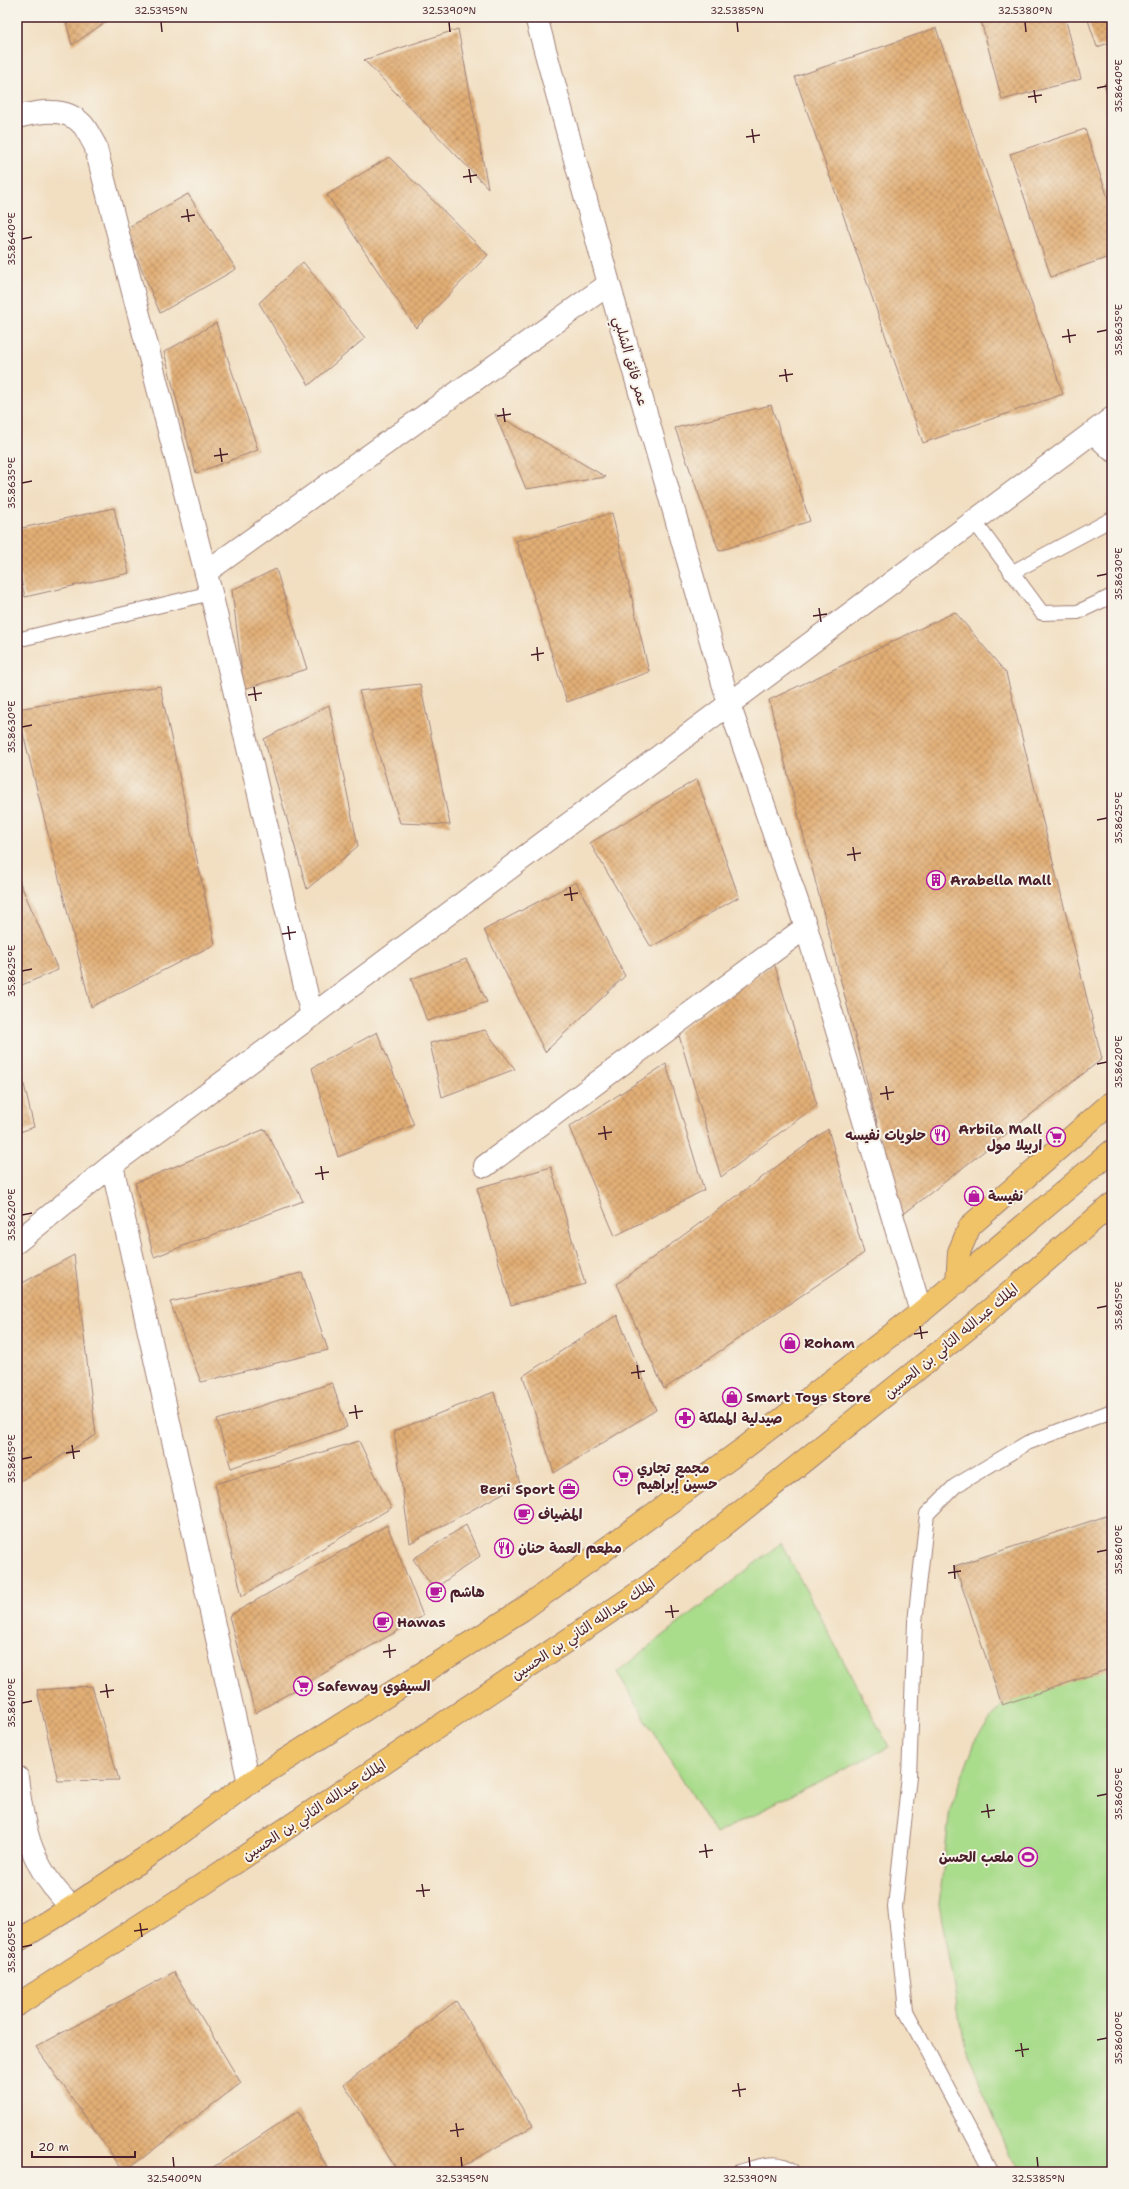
<svg xmlns="http://www.w3.org/2000/svg" width="1129" height="2189" font-family="'Shantell Sans','Playpen Sans Arabic',sans-serif">
	<style>
		.pitch { fill: #a9dc8b; stroke: #7a7e5b }
		.building { fill: url(#building-cross-hatch) }
		.lines { fill: none; stroke-linecap: round; stroke-linejoin: round }
		.service-casing { stroke: #9e7f76; stroke-width: 16 }
		.minor-casing { stroke: #9e7f76; stroke-width: 24 }
		.primary-casing { stroke: #9e7f76; stroke-width: 24 }
		.service { stroke: #fff; stroke-width: 14 }
		.minor { stroke: #fff; stroke-width: 22 }
		.primary { stroke: #f0c369; stroke-width: 22 }
		.ticks { fill: none; stroke: #4a1f2b; stroke-width: 1.5 }
		.labels { text-anchor: middle; dominant-baseline: central; stroke-width: 4; stroke-linejoin: round; paint-order: stroke }
		.street-label { font-size: 14px; fill: #4a1f2b; stroke: #f7f3e8 }
		.poi-label { font-size: 14px; font-weight: bold; fill: #4a1f2b; stroke: #f7f3e8; text-anchor: start }
		.neatline { fill: none; stroke: #4a1f2b; stroke-width: 1.5 }
		.ticks-label { font-size: 10px; text-anchor: middle; fill: #4a1f2b }
	</style>
	<defs>
		<pattern id="building-cross-hatch" width="8" height="8" patternUnits="userSpaceOnUse"><rect width="8" height="8" fill="#e2af76"/><path d="M0 0l8 8M0 8l8-8" fill="none" stroke="#b98e61"/></pattern>
	</defs>
	<rect width="100%" height="100%" fill="#f7f3e8"/>
	<filter id="ink" filterUnits="userSpaceOnUse"><feTurbulence type="fractalNoise" baseFrequency=".025" numOctaves="2"/><feDisplacementMap in="SourceGraphic" scale="8" xChannelSelector="R" yChannelSelector="G"/><feConvolveMatrix kernelMatrix="1 2 1 2 8 2 1 2 1" color-interpolation-filters="sRGB"/></filter>
	<filter id="wash" filterUnits="userSpaceOnUse"><feTurbulence type="fractalNoise" baseFrequency=".012" numOctaves="4" result="noise"/><feDisplacementMap in="SourceGraphic" scale="16" xChannelSelector="R" yChannelSelector="G"/><feGaussianBlur stdDeviation="0.9" result="paint"/><feColorMatrix in="noise" values="0 0 0 0 0 0 0 0 0 0 0 0 0 0 0 0 0 1.4 0 .05"/><feComposite in="paint" operator="in"/></filter>
	<g filter="url(#wash)">
		<rect width="100%" height="100%" fill="#f2dfc2"/>
		<!-- pitch -->
		<path class="pitch" d="M1112,1514V2172H1024L1010,2156L964,2044L939,1904L950,1809L976,1739L1002,1705L955,1566Z
			M781,1543L889,1747L715,1834L617,1672Z"/>
		<g id="blocks">
			<!-- building -->
			<path class="building" d="M65,17H113L72,45Z
				M980,17H1065L1081,79L1002,100Z
				M1087,17H1112V42L1097,47Z
				M936,28L1063,394L923,443L795,77Z
				M458,29L488,188L364,60Z
				M1112,82V106L1104,84Z
				M1085,129L1112,210V256L1051,277L1010,154Z
				M389,157L488,255L416,328L327,195Z
				M188,194L236,269L160,313L125,229Z
				M303,262L365,338L309,385L259,303Z
				M216,323L258,450L196,473L164,352Z
				M771,405L810,521L719,551L675,428Z
				M495,414L550,445L606,477L526,489Z
				M114,508L129,573L25,597L17,562V529Z
				M612,513L649,672L567,702L516,541Z
				M276,569L307,669L244,689L232,590Z
				M955,612L1006,673L1102,1059L901,1216L769,700Z
				M420,684L450,825L400,823L359,691Z
				M160,686L215,944L91,1007L17,709Z
				M329,705L358,846L307,889L264,739Z
				M697,779L739,897L651,947L590,843Z
				M17,876L58,970L17,987Z
				M576,882L625,976L545,1052L484,930Z
				M466,959L487,1002L427,1021L411,979Z
				M774,963L817,1105L721,1177L678,1032Z
				M485,1030L515,1069L442,1097L430,1043Z
				M377,1032L414,1125L338,1157L312,1068Z
				M17,1055L34,1127L17,1133Z
				M666,1064L704,1190L615,1236L569,1127Z
				M265,1129L303,1201L154,1257L135,1183Z
				M828,1129L864,1253L664,1389L617,1284Z
				M551,1167L585,1284L511,1305L477,1188Z
				M74,1255L96,1435L17,1483V1286Z
				M302,1273L328,1350L201,1382L170,1302Z
				M617,1315L656,1410L554,1473L523,1376Z
				M332,1383L347,1427L231,1468L217,1420Z
				M494,1392L520,1484L410,1543L394,1431Z
				M359,1441L391,1508L242,1596L215,1484Z
				M1112,1514V1668L1002,1705L955,1566Z
				M387,1525L423,1616L255,1713L229,1616Z
				M466,1525L480,1556L434,1589L413,1559Z
				M92,1686L119,1780L58,1781L37,1690Z
				M174,1972L241,2083L124,2172L36,2047Z
				M456,2001L533,2126L453,2172H398L344,2084Z
				M298,2111L329,2172H206Z"/>
		</g>
	</g>
	<g filter="url(#ink)">
		<use href="#blocks" fill-opacity="0" stroke="#9e7f76" stroke-width="1"/>
		<g class="lines">
			<!-- service casing -->
			<g class="service-casing">
				<path id="service" d="M974,521L1042,613L1078,612L1112,596
					M1011,573L1112,519
					M25,638L211,593
					M739,2172C755,2168 779,2157 793,2172
					M992,2172L906,2011L895,1907L909,1776L915,1622L927,1514L955,1486L1027,1443L1112,1411"/>
			</g>
			<!-- minor casing -->
			<g class="minor-casing">
				<path id="minor" d="M536,17L609,284L729,704L806,927L921,1312
					M17,117C38,112 65,106 82,124C87,129 91,139 95,145L211,593L312,1016
					M1093,432L1112,450
					M206,572L609,284
					M112,1165L249,1783
					M485,1166L806,927
					M17,1242L112,1165L1112,418
					M17,1777C23,1830 32,1870 72,1907"/>
			</g>
			<!-- primary casing -->
			<g class="primary-casing">
				<path id="primary" d="M957,1283L959,1252L970,1226L1112,1102
					M17,1941L72,1907L167,1843L249,1783L522,1610L743,1449L921,1312L1112,1151
					M17,2005L205,1883L650,1585L970,1327L1112,1204"/>
			</g>
			<!-- service -->
			<use href="#service" class="service"/>
			<!-- minor -->
			<use href="#minor" class="minor"/>
			<!-- primary -->
			<use href="#primary" class="primary"/>
		</g>
	</g>
	<!-- ticks -->
	<path class="ticks" d="M161,22L162,32M449,22L450,32M737,22L738,32M1025,22L1026,32M1097,88L1107,86M1034,90L1036,103M1028,97L1042,95M752,129L754,143M746,137L760,135M469,169L471,183M463,177L477,175M187,209L189,222M181,217L195,215M22,239L32,237M1068,329L1070,343M1097,332L1107,330M1062,337L1076,335M785,369L787,382M779,376L793,374M503,408L505,422M497,416L511,414M220,448L222,462M214,456L228,454M22,483L32,481M1097,576L1107,574M819,608L821,622M813,616L827,614M537,647L538,661M531,655L544,653M254,687L256,701M248,695L262,693M22,727L32,725M1097,820L1107,818M853,847L855,861M847,855L861,853M570,887L572,901M564,895L578,893M288,926L290,940M282,934L296,932M22,971L32,969M1097,1064L1107,1062M886,1086L888,1100M880,1094L894,1092M604,1126L606,1140M598,1134L612,1132M321,1166L323,1180M315,1174L329,1172M22,1215L32,1213M1097,1308L1107,1306M920,1326L922,1339M914,1334L928,1332M637,1365L639,1379M631,1373L645,1371M355,1405L357,1419M349,1413L363,1411M72,1445L74,1459M66,1453L80,1451M22,1459L32,1457M1097,1552L1107,1550M954,1565L955,1579M948,1573L961,1571M671,1605L673,1618M665,1612L679,1611M389,1644L390,1658M383,1652L396,1650M106,1684L108,1698M100,1692L114,1690M22,1703L32,1701M1097,1796L1107,1794M987,1804L989,1818M981,1812L995,1810M705,1844L707,1858M699,1852L713,1850M422,1884L424,1897M416,1891L430,1890M140,1923L142,1937M134,1931L148,1929M22,1947L32,1945M1097,2040L1107,2038M1021,2043L1023,2057M1015,2051L1029,2049M738,2083L740,2097M732,2091L746,2089M456,2123L458,2137M450,2131L464,2129M173,2157L174,2167M461,2157L462,2167M749,2157L750,2167M1037,2157L1038,2167"/>
	<!-- icons -->
	<defs>
		<g id="building-ring" transform="scale(1)"><circle r="9.5" fill="#f7f3e8" stroke="#b5179e" stroke-width="1.5"/><path d="M-4-6H4V6H1V3H-1V6H-4ZM-2.5-4.3h1.7v1.8h-1.7ZM.8-4.3h1.7v1.8H.8ZM-2.5-1h1.7V.8h-1.7ZM.8-1h1.7V.8H.8Z" fill="#b5179e"/></g>
		<g id="restaurant-ring" transform="scale(1)"><circle r="9.5" fill="#f7f3e8" stroke="#b5179e" stroke-width="1.5"/><path d="M-5-6h1v4h1v-4h1v4h1v-4h1v5L-1.5 .5V6h-2V.5L-5-1ZM5-6V6H3V1.5H1.5Q1.5-4 5-6Z" fill="#b5179e"/></g>
		<g id="supermarket-ring" transform="scale(1)"><circle r="9.5" fill="#f7f3e8" stroke="#b5179e" stroke-width="1.5"/><path d="M-6-5.5h2.5l.6 2H6L4.5 2H-2.5L-4.4-4H-6ZM-1.5 3.2a1.3 1.3 0 1 0 .1 0ZM3 3.2a1.3 1.3 0 1 0 .1 0Z" fill="#b5179e"/></g>
		<g id="shop-ring" transform="scale(1)"><circle r="9.5" fill="#f7f3e8" stroke="#b5179e" stroke-width="1.5"/><path d="M-5-2.5h2.3a2.7 3.5 0 0 1 5.4 0H5L5.5 6h-11ZM-1.5-2.5h3a1.5 2.3 0 0 0-3 0Z" fill="#b5179e"/></g>
		<g id="pharmacy-ring" transform="scale(1)"><circle r="9.5" fill="#f7f3e8" stroke="#b5179e" stroke-width="1.5"/><path d="M-2-6h4v4h4v4h-4v4h-4v-4h-4v-4h4Z" fill="#b5179e"/></g>
		<g id="office-ring" transform="scale(1)"><circle r="9.5" fill="#f7f3e8" stroke="#b5179e" stroke-width="1.5"/><path d="M-6-3h4V-5.5h4V-3h4V5H-6ZM-1-4.5V-3h2v-1.5ZM-6 0V1H6V0Z" fill="#b5179e"/></g>
		<g id="cafe-ring" transform="scale(1)"><circle r="9.5" fill="#f7f3e8" stroke="#b5179e" stroke-width="1.5"/><path d="M-5.5-4.5H6V0H3Q3 3.5 0 3.5H-2.5Q-5.5 3.5-5.5 0ZM3-3.2v2h1.7v-2ZM-6 4.5H4V6H-6Z" fill="#b5179e"/></g>
		<g id="stadium-ring" transform="scale(1)"><circle r="9.5" fill="#f7f3e8" stroke="#b5179e" stroke-width="1.5"/><path d="M0-5a6.5 5 0 1 0 0 10a6.5 5 0 1 0 0-10ZM-3.5-1.8h7v3.6h-7Z" fill="#b5179e"/></g>
	</defs>
	<g fill-rule="evenodd">
		<use href="#building-ring" x="936" y="880"/>
		<use href="#restaurant-ring" x="940" y="1135"/>
		<use href="#supermarket-ring" x="1056" y="1137"/>
		<use href="#shop-ring" x="974" y="1196"/>
		<use href="#shop-ring" x="790" y="1343"/>
		<use href="#shop-ring" x="732" y="1397"/>
		<use href="#pharmacy-ring" x="685" y="1418"/>
		<use href="#supermarket-ring" x="623" y="1476"/>
		<use href="#office-ring" x="569" y="1489"/>
		<use href="#cafe-ring" x="524" y="1514"/>
		<use href="#restaurant-ring" x="504" y="1548"/>
		<use href="#cafe-ring" x="436" y="1592"/>
		<use href="#cafe-ring" x="383" y="1622"/>
		<use href="#supermarket-ring" x="303" y="1686"/>
		<use href="#stadium-ring" x="1028" y="1857"/>
	</g>
	<g class="labels">
		<!-- street labels -->
		<g class="street-label">
			<text transform="translate(631 361) rotate(74)">عمر فائق الشلبي</text>
			<text transform="translate(951 1341) rotate(-40)">الملك عبدالله الثاني بن الحسين</text>
			<text transform="translate(583 1629) rotate(-34)">الملك عبدالله الثاني بن الحسين</text>
			<text transform="translate(314 1810) rotate(-34)">الملك عبدالله الثاني بن الحسين</text>
		</g>
		<!-- poi labels -->
		<g class="poi-label">
			<text x="950" y="880">Arabella Mall</text>
			<text x="1042" y="1129" text-anchor="end">Arbila Mall<tspan x="1042" dy="16">اربيلا مول</tspan></text>
			<text x="926" y="1135" text-anchor="end">حلويات نفيسه</text>
			<text x="988" y="1196">نفيسة</text>
			<text x="804" y="1343">Roham</text>
			<text x="746" y="1397">Smart Toys Store</text>
			<text x="699" y="1418">صيدلية المملكة</text>
			<text x="637" y="1468">مجمع تجاري<tspan x="637" dy="16">حسين إبراهيم</tspan></text>
			<text x="555" y="1489" text-anchor="end">Beni Sport</text>
			<text x="538" y="1514">المضياف</text>
			<text x="518" y="1548">مطعم العمة حنان</text>
			<text x="450" y="1592">هاشم</text>
			<text x="397" y="1622">Hawas</text>
			<text x="317" y="1686">Safeway السيفوي</text>
			<text x="1014" y="1857" text-anchor="end">ملعب الحسن</text>
		</g>
	</g>
	<!-- margin -->
	<rect width="1129" height="2189" fill="none" stroke="#f7f3e8" stroke-width="44"/>
	<!-- scale -->
	<path d="M32 2151v6h103v-6" fill="none" stroke="#4a1f2b" stroke-width="2"/>
	<text x="38" y="2151" font-size="12" fill="#4a1f2b" stroke="#f7f3e8" stroke-width="3" paint-order="stroke">20 m</text>
	<rect x="22" y="22" width="1085" height="2145" class="neatline"/>
	<g class="ticks-label">
		<text x="161" y="14">32.5395°N</text>
		<text x="449" y="14">32.5390°N</text>
		<text x="737" y="14">32.5385°N</text>
		<text x="1025" y="14">32.5380°N</text>
		<text transform="translate(1118 86) rotate(-90)" y="4">35.8640°E</text>
		<text transform="translate(11 239) rotate(-90)" y="4">35.8640°E</text>
		<text transform="translate(1118 330) rotate(-90)" y="4">35.8635°E</text>
		<text transform="translate(11 483) rotate(-90)" y="4">35.8635°E</text>
		<text transform="translate(1118 574) rotate(-90)" y="4">35.8630°E</text>
		<text transform="translate(11 727) rotate(-90)" y="4">35.8630°E</text>
		<text transform="translate(1118 818) rotate(-90)" y="4">35.8625°E</text>
		<text transform="translate(11 971) rotate(-90)" y="4">35.8625°E</text>
		<text transform="translate(1118 1062) rotate(-90)" y="4">35.8620°E</text>
		<text transform="translate(11 1215) rotate(-90)" y="4">35.8620°E</text>
		<text transform="translate(1118 1306) rotate(-90)" y="4">35.8615°E</text>
		<text transform="translate(11 1459) rotate(-90)" y="4">35.8615°E</text>
		<text transform="translate(1118 1550) rotate(-90)" y="4">35.8610°E</text>
		<text transform="translate(11 1703) rotate(-90)" y="4">35.8610°E</text>
		<text transform="translate(1118 1794) rotate(-90)" y="4">35.8605°E</text>
		<text transform="translate(11 1947) rotate(-90)" y="4">35.8605°E</text>
		<text transform="translate(1118 2038) rotate(-90)" y="4">35.8600°E</text>
		<text x="174" y="2182">32.5400°N</text>
		<text x="462" y="2182">32.5395°N</text>
		<text x="750" y="2182">32.5390°N</text>
		<text x="1038" y="2182">32.5385°N</text>
	</g>
</svg>
